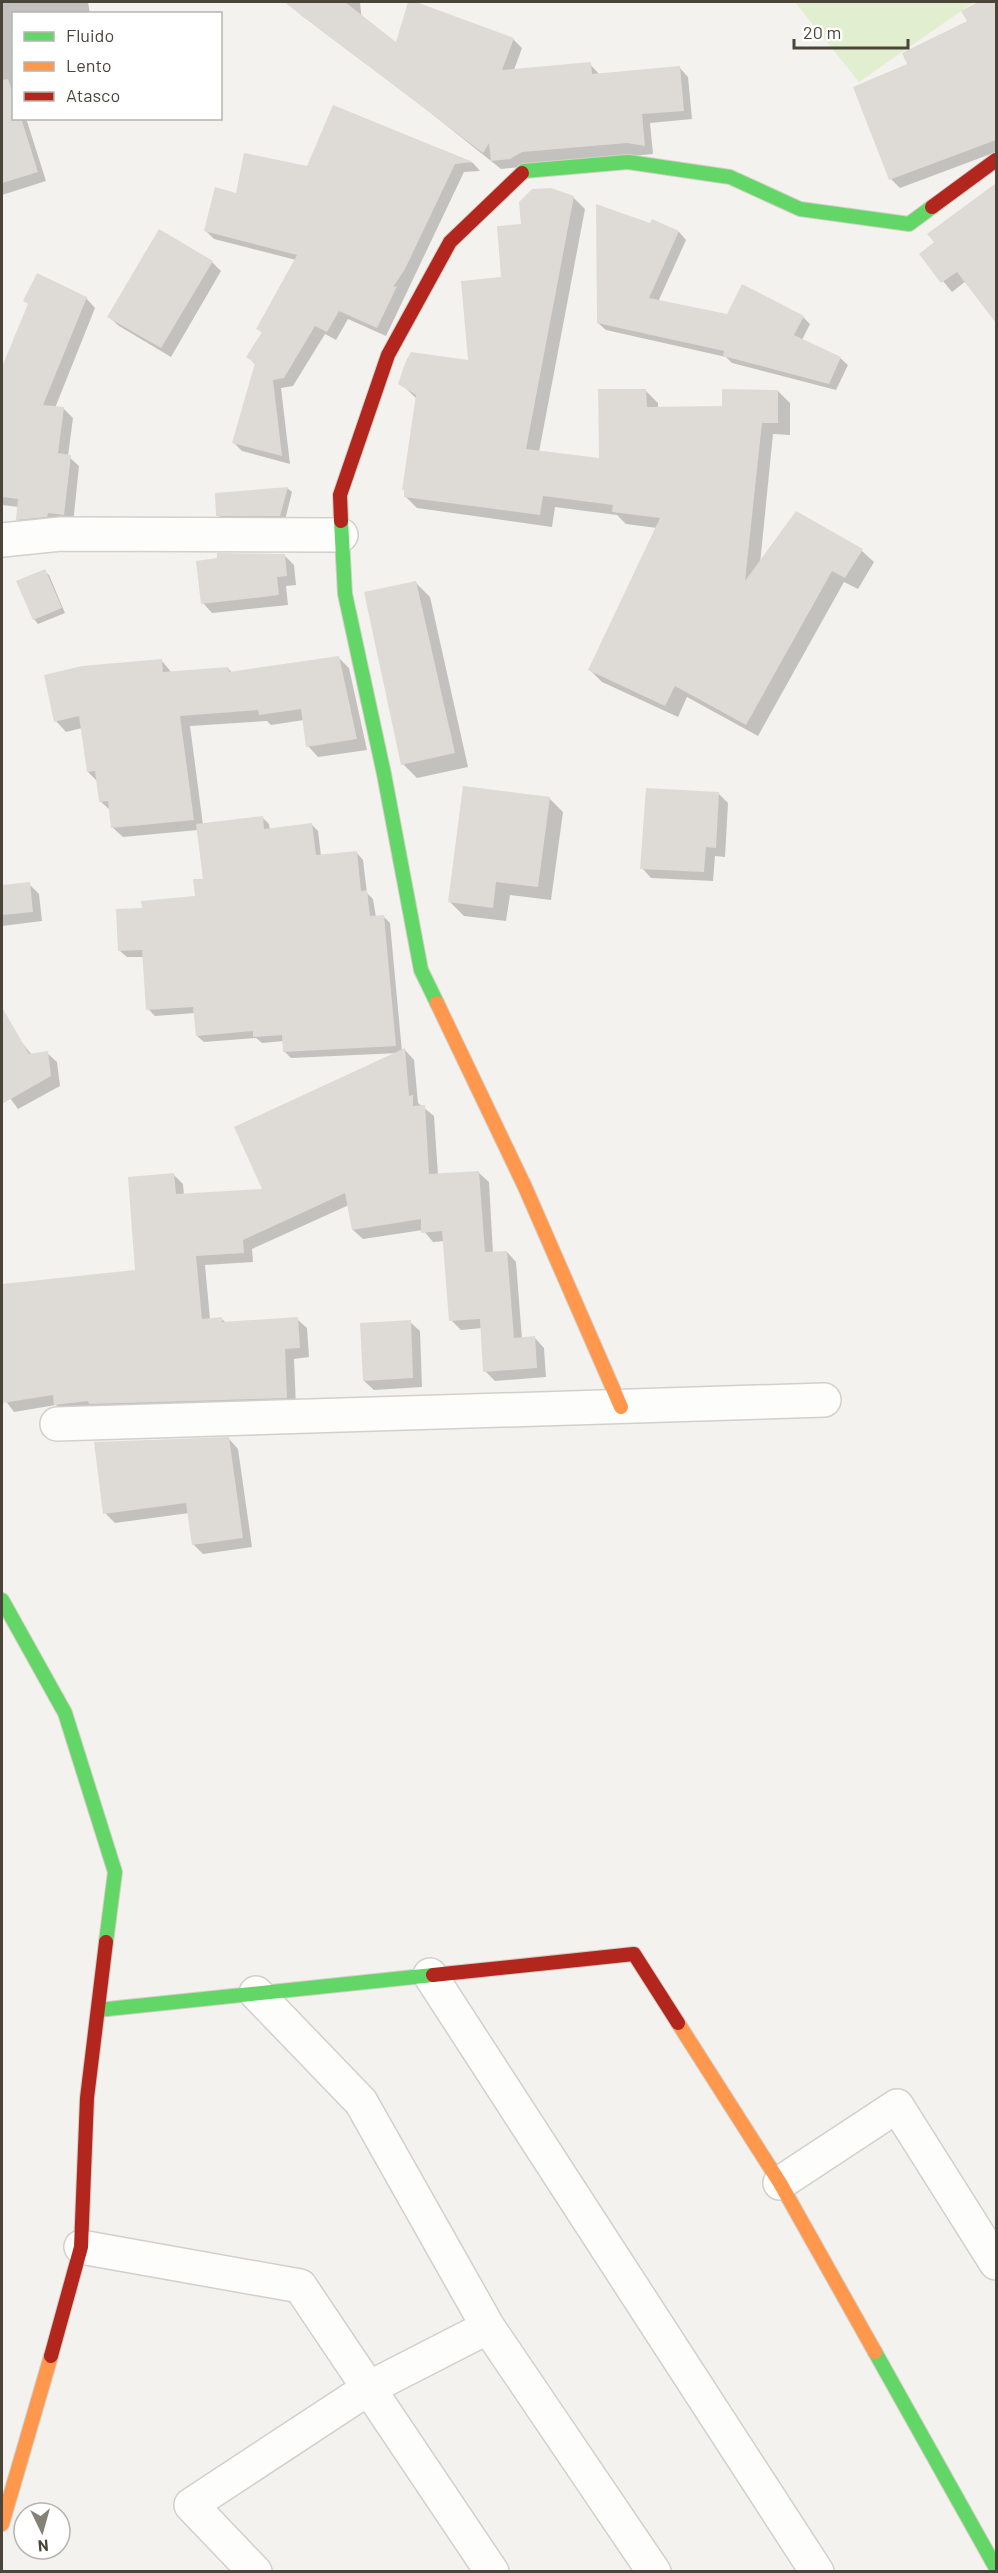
<svg xmlns="http://www.w3.org/2000/svg" width="998" height="2573" font-family="Barlow,sans-serif">
	<style>
		.green { fill: #e1eecf }
		.shadow { fill: #0003 }
		.building { fill: #dedbd6 }
		.lines { fill: none; stroke-linecap: round; stroke-linejoin: round }
		.street-casing { stroke: #d2d0cb; stroke-width: 36 }
		.fast-casing { stroke: #d3cfc5; stroke-width: 16 }
		.slow-casing { stroke: #d3cfc5; stroke-width: 16 }
		.jam-casing { stroke: #d3cfc5; stroke-width: 16 }
		.street { stroke: #fdfdfc; stroke-width: 33 }
		.fast { stroke: #63d668; stroke-width: 14 }
		.slow { stroke: #ff974d; stroke-width: 14 }
		.jam { stroke: #b3261e; stroke-width: 14 }
	</style>
	<rect width="100%" height="100%" fill="#f4f2ee"/>
	<!-- green -->
	<path class="green" d="M795,2H974L859,82Z"/>
	<!-- shadow -->
	<path class="shadow" d="M2,2H88L90,14H14V118H26L46,181L2,195Z
		M295,2H360L366,64L301,15L292,6Z
		M409,2L513,39L522,48L514,70L590,64L599,74L679,67L688,77L692,119L650,123L653,154L501,169L387,78Z
		M981,2H996V152L900,188L891,179L909,65L969,21L963,12Z
		M374,124L473,163L480,171L464,172L386,336L348,319L336,340L325,334L293,386L281,388L290,464L242,451L233,442L256,365L248,357L263,334L258,328L296,260L214,239L205,230L238,195L308,167Z
		M996,185V321L966,281L952,292L921,254L936,243L929,234Z
		M573,197L585,209L539,452L600,459L646,391L658,403V408H723L778,391L790,403V435L773,434L760,564L797,513L862,551L874,562L858,589L844,582L758,736L687,697L678,717L602,682L590,670L657,528L626,524L617,515L555,507L552,527L417,508L405,496L417,399L400,383L470,361L523,225Z
		M653,221L679,232L686,240L658,302L727,316L803,317L810,324L802,340L840,358L848,365L836,390L732,363L726,357L606,330L598,323Z
		M212,262L221,271L171,357L119,326L109,317Z
		M86,298L95,308L55,408H63L73,418L68,456L79,466L73,524L27,529L17,519L19,507L2,505V404L6,359Z
		M287,488L292,492L285,520H222L218,515Z
		M284,555L294,565L296,585L286,586L288,605L212,613L203,603Z
		M44,571L49,575L65,613L38,624L34,619Z
		M416,583L430,597L468,767L417,778L403,764Z
		M339,658L349,668L367,750L318,757L308,746L304,720L271,725L267,721L190,726L203,825L262,817L269,824L270,830L311,824L318,831L321,856L357,853L363,860L367,893L373,899L376,917L383,916L390,923L402,1052L405,1050L414,1060L418,1103L434,1116L438,1175L479,1173L489,1182L493,1253L507,1252L516,1262L522,1339L535,1338L544,1348L546,1377L495,1381L485,1371L482,1328L461,1330L451,1320L445,1241L433,1242L423,1230L363,1239L353,1230L349,1205L252,1249L253,1262L205,1265L210,1319L221,1318L226,1323L297,1319L307,1328L309,1357L294,1359L296,1407L65,1414L56,1405L14,1412L2,1396V1292L15,1284L137,1271L173,1174L183,1184L184,1195L265,1190L399,1053L291,1058L284,1051V1041L262,1043L256,1038L204,1042L197,1036L195,1013L155,1016L148,1009L144,957H127L120,951L143,909L196,897L204,880L198,830L123,837L112,827L111,811L100,801L98,782L88,772L82,728L66,732L56,721L162,661L172,673L228,668L232,673Z
		M719,794L728,803L725,857L715,856L713,881L651,878L642,868Z
		M549,798L563,812L551,900L510,895L506,921L464,916L450,902Z
		M29,884L39,894L42,921L2,926V887Z
		M20,1040L32,1055L47,1053L57,1062L60,1086L18,1109L2,1087V1051Z
		M410,1322L420,1331L422,1387L374,1390L364,1381Z
		M229,1439L238,1449L252,1547L203,1554L193,1544L189,1513L115,1523L105,1513Z"/>
	<!-- building -->
	<path class="building" d="M284,2H345L396,42L408,2H416L514,38L502,70L591,62L592,74L680,66L684,111L642,114L645,146L627,143L522,152L510,159L491,161L489,143L483,153Z
		M978,2H996V140L889,180L853,87L907,64L902,53L967,21L961,11Z
		M8,79L14,97V118H21L38,172L2,183V80Z
		M333,105L473,162L455,164L405,269L393,287L397,286L377,328L339,311L327,332L315,326L284,378L273,380L282,456L232,443L255,363L246,357L262,332L256,329L297,255L204,231L215,187L236,193L244,153L307,166Z
		M996,183V323L957,272L941,283L919,254L934,242L927,234Z
		M551,188L574,196L526,449L599,458L598,389H646L647,407L722,406V389L778,390V423H762L745,581L796,511L863,549L845,578L832,571L746,725L675,686L665,706L588,670L660,518L612,512L613,505L543,496L540,515L404,497V490H402L416,395L398,384L405,363L411,352L468,360L461,281L501,277L497,226L521,224L519,202L532,189Z
		M596,204L650,223L652,219L679,231L649,298L727,314L742,284L804,316L794,335L841,357L829,384L723,356L724,351L597,323Z
		M159,229L213,261L161,348L107,317Z
		M37,273L87,297L43,405L64,407L58,453L71,455L64,515L48,513L47,517L16,520L18,499L2,497V367L28,304L23,301Z
		M288,487L280,516H216L215,493Z
		M217,553L285,554L287,576L277,577L279,595L201,604L196,561L217,558Z
		M45,569L62,608L33,620L16,581Z
		M416,581L455,753L401,765L364,592Z
		M339,656L357,739L306,747L301,709L259,715L258,710L180,716L194,820L111,828L108,801L99,802L95,771L87,772L79,716L54,722L44,675L82,666L162,659L163,672L228,667L229,672Z
		M463,786L550,797L538,887L496,882L493,908L448,902Z
		M646,788L719,792L716,848L706,847L704,872L640,869Z
		M263,816L264,829L312,823L316,855L357,851L361,891L367,890L370,916L384,915L396,1046L283,1052L282,1035L253,1037V1031L196,1036L193,1007L146,1010L142,950L118,951L116,909L142,908L141,901L195,896L193,879H203L196,824Z
		M30,882L33,912L2,915V885Z
		M2,1007L29,1054L48,1051L51,1076L2,1104Z
		M405,1048L409,1096L413,1095V1106L425,1105L429,1174L479,1171L485,1252L507,1251L514,1338L535,1336L537,1368L483,1372L480,1319L449,1321L442,1231L421,1233V1219L352,1230L345,1193L243,1240L244,1253L196,1256L202,1319L222,1317V1322L298,1317L300,1348L285,1349L287,1398L89,1404L88,1401L54,1405L53,1395L2,1403V1284L135,1270L128,1177L174,1173L176,1194L262,1189L234,1127Z
		M411,1320L413,1378L363,1381L360,1323Z
		M229,1437L243,1538L192,1545L186,1503L103,1514L94,1442Z"/>
	<g class="lines">
		<!-- street casing -->
		<g class="street-casing">
			<path id="street" d="M2,540L61,534L341,535
				M57,1424L824,1400
				M430,1975L817,2572
				M256,1993L361,2102L488,2327L654,2572
				M780,2183L897,2106L996,2263
				M81,2247L300,2286L492,2572
				M255,2572L191,2505L369,2388L488,2327"/>
		</g>
		<!-- fast casing -->
		<g class="fast-casing">
			<path id="fast" d="M522,173L524,171L628,162L730,177L800,209L909,224L932,207
				M341,521L345,594L384,774L421,970L437,1003
				M2,1600L65,1713L115,1872L106,1942
				M98,2010L433,1975
				M875,2352L996,2568"/>
		</g>
		<!-- slow casing -->
		<g class="slow-casing">
			<path id="slow" d="M437,1003L525,1187L621,1407
				M678,2023L780,2183L875,2352
				M2,2524L51,2356"/>
		</g>
		<!-- jam casing -->
		<g class="jam-casing">
			<path id="jam" d="M932,207L996,160
				M341,521L340,495L388,355L450,242L522,173
				M433,1975L634,1954L678,2023
				M51,2356L81,2247L87,2098L106,1942"/>
		</g>
		<!-- street -->
		<use href="#street" class="street"/>
		<!-- fast -->
		<use href="#fast" class="fast"/>
		<!-- slow -->
		<use href="#slow" class="slow"/>
		<!-- jam -->
		<use href="#jam" class="jam"/>
	</g>
	<!-- border -->
	<rect width="998" height="2573" fill="none" stroke="#4b4439" stroke-width="6"/>
	<!-- legend -->
	<rect x="12" y="12" width="210" height="108" fill="#ffffff" stroke="#b7b4b0" stroke-width="1.5"/>
	<rect x="24" y="32" width="30" height="9" fill="#63d668" stroke="#b7b4b0" stroke-width="1.5"/>
	<text x="66" y="42" font-size="18" fill="#4b4439">Fluido</text>
	<rect x="24" y="62" width="30" height="9" fill="#ff974d" stroke="#b7b4b0" stroke-width="1.5"/>
	<text x="66" y="72" font-size="18" fill="#4b4439">Lento</text>
	<rect x="24" y="92" width="30" height="9" fill="#b3261e" stroke="#b7b4b0" stroke-width="1.5"/>
	<text x="66" y="102" font-size="18" fill="#4b4439">Atasco</text>
	<!-- north arrow -->
	<g transform="translate(42 2531) rotate(175)"><circle r="28" fill="#ffffff" stroke="#b7b4b0" stroke-width="1.5"/>
	<path d="M0-4.5L10 22L0 15L-10 22Z" fill="#868178"/>
	<text y="-9" font-size="16" font-weight="bold" text-anchor="middle" fill="#4b4439">N</text>
	</g>
	<!-- scale -->
	<path d="M794 39v9h114v-9" fill="none" stroke="#4b4439" stroke-width="3"/>
	<text x="803" y="39" font-size="18" fill="#4b4439" stroke="#ffffff" stroke-width="4.5" paint-order="stroke">20 m</text>
</svg>
